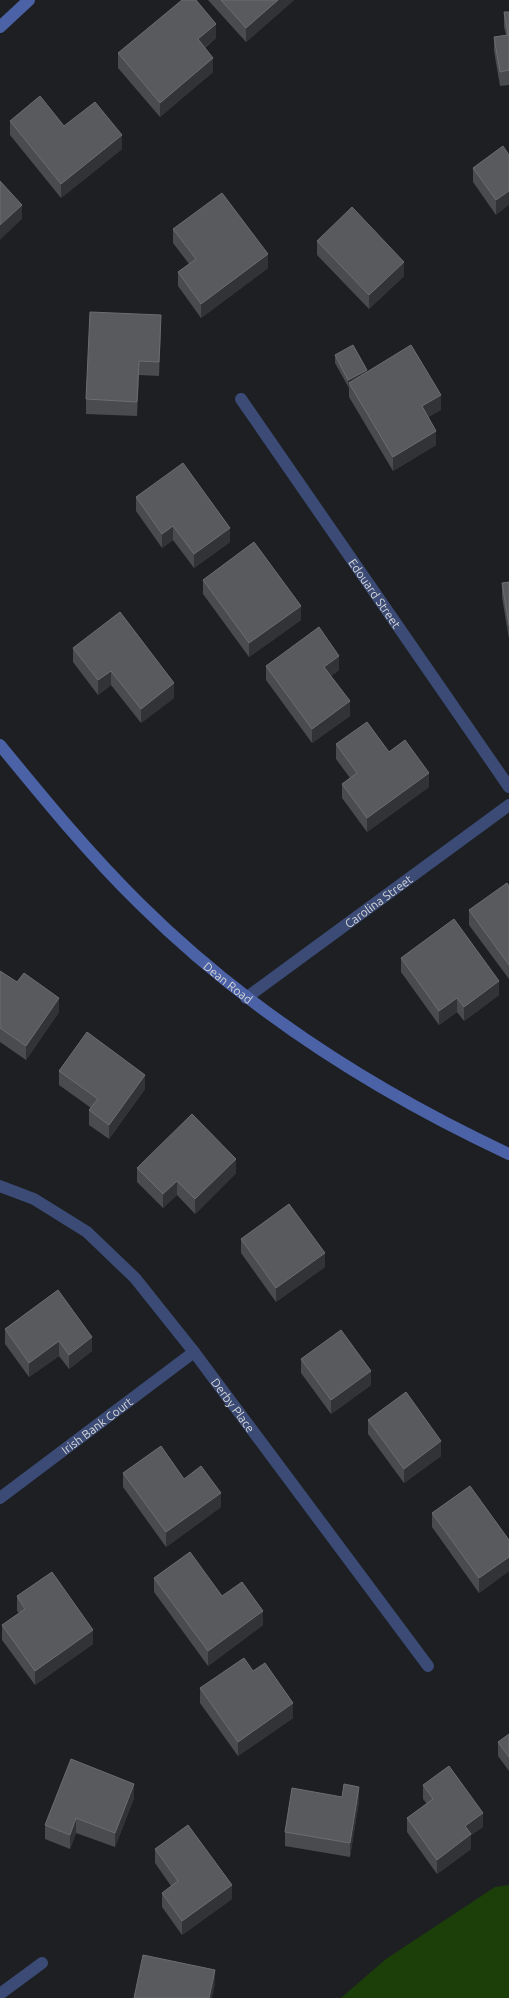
<svg xmlns="http://www.w3.org/2000/svg" width="509" height="1998" font-family="Ubuntu,sans-serif">
	<style>
		.green { fill: #1c3f0a }
		.lines { fill: none; stroke-linecap: round; stroke-linejoin: round }
		.street { stroke: #3b4b75; stroke-width: 12 }
		.secondary { stroke: #4b62a6; stroke-width: 12 }
		.wall { fill: #4a4b4f }
		.shaded-wall { fill: #323337 }
		.building { fill: #595a5e; stroke: #6c6d71 }
		.labels { text-anchor: middle; dominant-baseline: central; stroke-width: 3.5; stroke-linejoin: round; paint-order: stroke }
		.street-label { font-size: 12px; fill: #d4d5d7; stroke: #141619 }
	</style>
	<rect width="100%" height="100%" fill="#1d1f22"/>
	<!-- green -->
	<path class="green" d="M509,1885V1998H341L386,1959L495,1887Z"/>
	<g class="lines">
		<!-- street -->
		<g class="street">
			<path id="s1" d="M241,399L509,787"/>
			<path id="s2" d="M246,998L509,805"/>
			<path id="s3" d="M0,1186L34,1199L87,1232L135,1278L194,1352L428,1666"/>
			<path id="s4" d="M0,1498L194,1352"/>
			<path d="M0,1994L42,1963"/>
		</g>
		<!-- secondary -->
		<g class="secondary">
			<path d="M0,27L29,0"/>
			<path id="s5" d="M0,745C45,800 90,855 140,904C247,1010 374,1091 509,1154"/>
		</g>
	</g>
	<!-- wall -->
	<path class="wall" d="M208,0H294L246,42Z
		M504,12H509V85L500,86L494,51V37L506,35L504,27Z
		M216,38L205,48L213,72L160,117L118,68V53Z
		M10,121L64,126L122,149L61,198L10,135Z
		M503,146L496,215L473,182V168Z
		M173,229L268,268L201,318L178,286V272L189,264L173,243Z
		M317,241L404,276L369,309L317,255Z
		M161,329L159,376L139,375L137,416L86,414V399Z
		M335,355L441,410L428,417L436,445L393,471L349,397V388L335,363Z
		M136,497L230,542L194,568L173,540L162,548L136,511Z
		M203,580L301,620L249,657L203,594Z
		M509,582V639L502,597V583Z
		M73,648L174,698L141,723L111,685L98,695L73,662Z
		M266,666L339,670L331,676L350,716L312,743L266,680Z
		M336,744L389,752L429,787L367,832L342,798V784L350,778L336,759Z
		M509,886V979L469,925V910Z
		M401,958L499,995L464,1021L457,1012L439,1025L401,972Z
		M0,971L59,1012L26,1060L0,1042Z
		M59,1071L145,1089L109,1139L89,1125V1110L91,1108L59,1085Z
		M137,1168L236,1173L195,1214L177,1195L163,1208L137,1182Z
		M241,1239L325,1267L276,1302L241,1253Z
		M58,1290L92,1351L69,1369L59,1356L29,1377L5,1344V1329Z
		M301,1359L371,1385L331,1414L301,1373Z
		M368,1420L441,1456L404,1483L368,1434Z
		M123,1473L184,1479L221,1507L166,1547L123,1487Z
		M432,1513L509,1540V1571L479,1593L432,1527Z
		M154,1578L222,1596L263,1625L208,1666L154,1592Z
		M17,1596L93,1644L35,1685L2,1640V1625L19,1613L17,1611Z
		M253,1671L293,1718L238,1756L200,1703V1688Z
		M509,1734V1771L498,1756V1742Z
		M423,1785L483,1827L471,1835V1849L437,1874L407,1832V1818L427,1804L423,1799Z
		M342,1797L359,1801L350,1857L285,1846V1832Z
		M134,1798L115,1847L76,1833L70,1849L45,1839V1825Z
		M155,1849L232,1899L182,1935L162,1907V1893L171,1886L155,1863Z"/>
	<!-- shaded-wall -->
	<path class="shaded-wall" d="M278,0H294L246,42V28Z
		M216,24V38L198,53V39Z
		M213,58V72L160,117V103Z
		M122,135V149L61,198V184Z
		M509,191V205L496,215V200Z
		M22,205V219L0,240V225Z
		M268,254V268L201,318V304Z
		M404,262V276L369,309V295Z
		M161,315V329L159,376V362Z
		M139,361V375L137,416V402Z
		M367,370V378L349,383L348,388V380Z
		M441,395V410L422,421V406Z
		M436,431V445L393,471V457Z
		M173,526V540L162,548V534Z
		M230,528V542L194,568V554Z
		M301,606V620L249,657V643Z
		M339,656V670L324,681V667Z
		M111,671V685L98,695V680Z
		M174,683V698L141,723V709Z
		M350,701V716L312,743V729Z
		M429,773V787L367,832V818Z
		M499,981V995L464,1021V1007Z
		M59,998V1012L26,1060V1046Z
		M457,998V1012L439,1025V1011Z
		M145,1075V1089L109,1139V1125Z
		M236,1159V1173L195,1214V1199Z
		M177,1181V1195L163,1208V1194Z
		M325,1253V1267L276,1302V1288Z
		M92,1337V1351L69,1369V1355Z
		M59,1341V1356L29,1377V1363Z
		M371,1371V1385L331,1414V1400Z
		M441,1441V1456L404,1483V1469Z
		M221,1493V1507L166,1547V1532Z
		M509,1557V1571L479,1593V1578Z
		M263,1611V1625L208,1666V1651Z
		M93,1630V1644L35,1685V1671Z
		M293,1703V1718L238,1756V1742Z
		M134,1784V1798L115,1847V1833Z
		M359,1787V1801L350,1857V1843Z
		M483,1813V1827L471,1835V1849L437,1874V1860L465,1826Z
		M76,1818V1833L70,1849V1835Z
		M232,1885V1899L182,1935V1921Z
		M215,1970V1985L212,1998H209Z"/>
	<!-- building -->
	<path class="building" d="M182,0H196L216,24L198,39L213,58L160,103L118,53Z
		M221,0H278L246,28Z
		M504,12H509V70L500,72L494,37L508,35Z
		M40,96L64,126L95,102L122,135L61,184L10,121Z
		M503,146L509,155V191L496,200L473,168Z
		M0,181L22,205L0,225Z
		M222,193L268,254L201,304L178,272L196,259L173,229Z
		M352,207L404,262L369,295L317,241Z
		M90,312L161,315L159,362L139,361L137,402L86,399Z
		M353,345L367,370L348,380L335,355Z
		M411,345L441,395L422,406L436,431L393,457L349,383Z
		M183,463L230,528L194,554L173,526L162,534L136,497Z
		M254,542L301,606L249,643L203,580Z
		M509,582V625L502,583Z
		M120,612L174,683L141,709L111,671L98,680L73,648Z
		M319,627L339,656L324,667L350,701L312,729L266,666Z
		M367,722L389,752L405,740L429,773L367,818L342,784L357,773L336,744Z
		M507,883L509,886V965L469,910Z
		M454,919L499,981L464,1007L457,998L439,1011L401,958Z
		M0,971L17,982L24,973L59,998L26,1046L0,1028Z
		M87,1032L145,1075L109,1125L89,1110L98,1099L59,1071Z
		M192,1114L236,1159L195,1199L177,1181L163,1194L137,1168Z
		M289,1204L325,1253L276,1288L241,1239Z
		M58,1290L92,1337L69,1355L59,1341L29,1363L5,1329Z
		M341,1330L371,1371L331,1400L301,1359Z
		M406,1392L441,1441L404,1469L368,1420Z
		M161,1446L184,1479L201,1466L221,1493L166,1532L123,1473Z
		M470,1486L509,1540V1557L479,1578L432,1513Z
		M190,1552L222,1596L242,1582L263,1611L208,1651L154,1578Z
		M52,1572L93,1630L35,1671L2,1625L25,1609L17,1596Z
		M244,1658L253,1671L265,1663L293,1703L238,1742L200,1688Z
		M509,1734V1757L498,1742Z
		M71,1759L134,1784L115,1833L76,1818L70,1835L45,1825Z
		M449,1766L483,1813L465,1826L471,1834L437,1860L407,1818L433,1799L423,1785Z
		M344,1784L359,1787L350,1843L285,1832L292,1788L342,1797Z
		M188,1825L232,1885L182,1921L162,1893L178,1881L155,1849Z
		M143,1955L215,1970L209,1998H134Z"/>
	<g class="labels">
		<!-- street labels -->
		<g class="street-label">
			<text stroke="none"><textPath href="#s1" startOffset="236">Edouard Street</textPath></text>
			<text stroke="none"><textPath href="#s2" startOffset="164">Carolina Street</textPath></text>
			<text stroke="none"><textPath href="#s5" startOffset="330">Dean Road</textPath></text>
			<text stroke="none"><textPath href="#s3" startOffset="326">Derby Place</textPath></text>
			<text stroke="none"><textPath href="#s4" startOffset="121">Irish Bank Court</textPath></text>
		</g>
	</g>
</svg>
